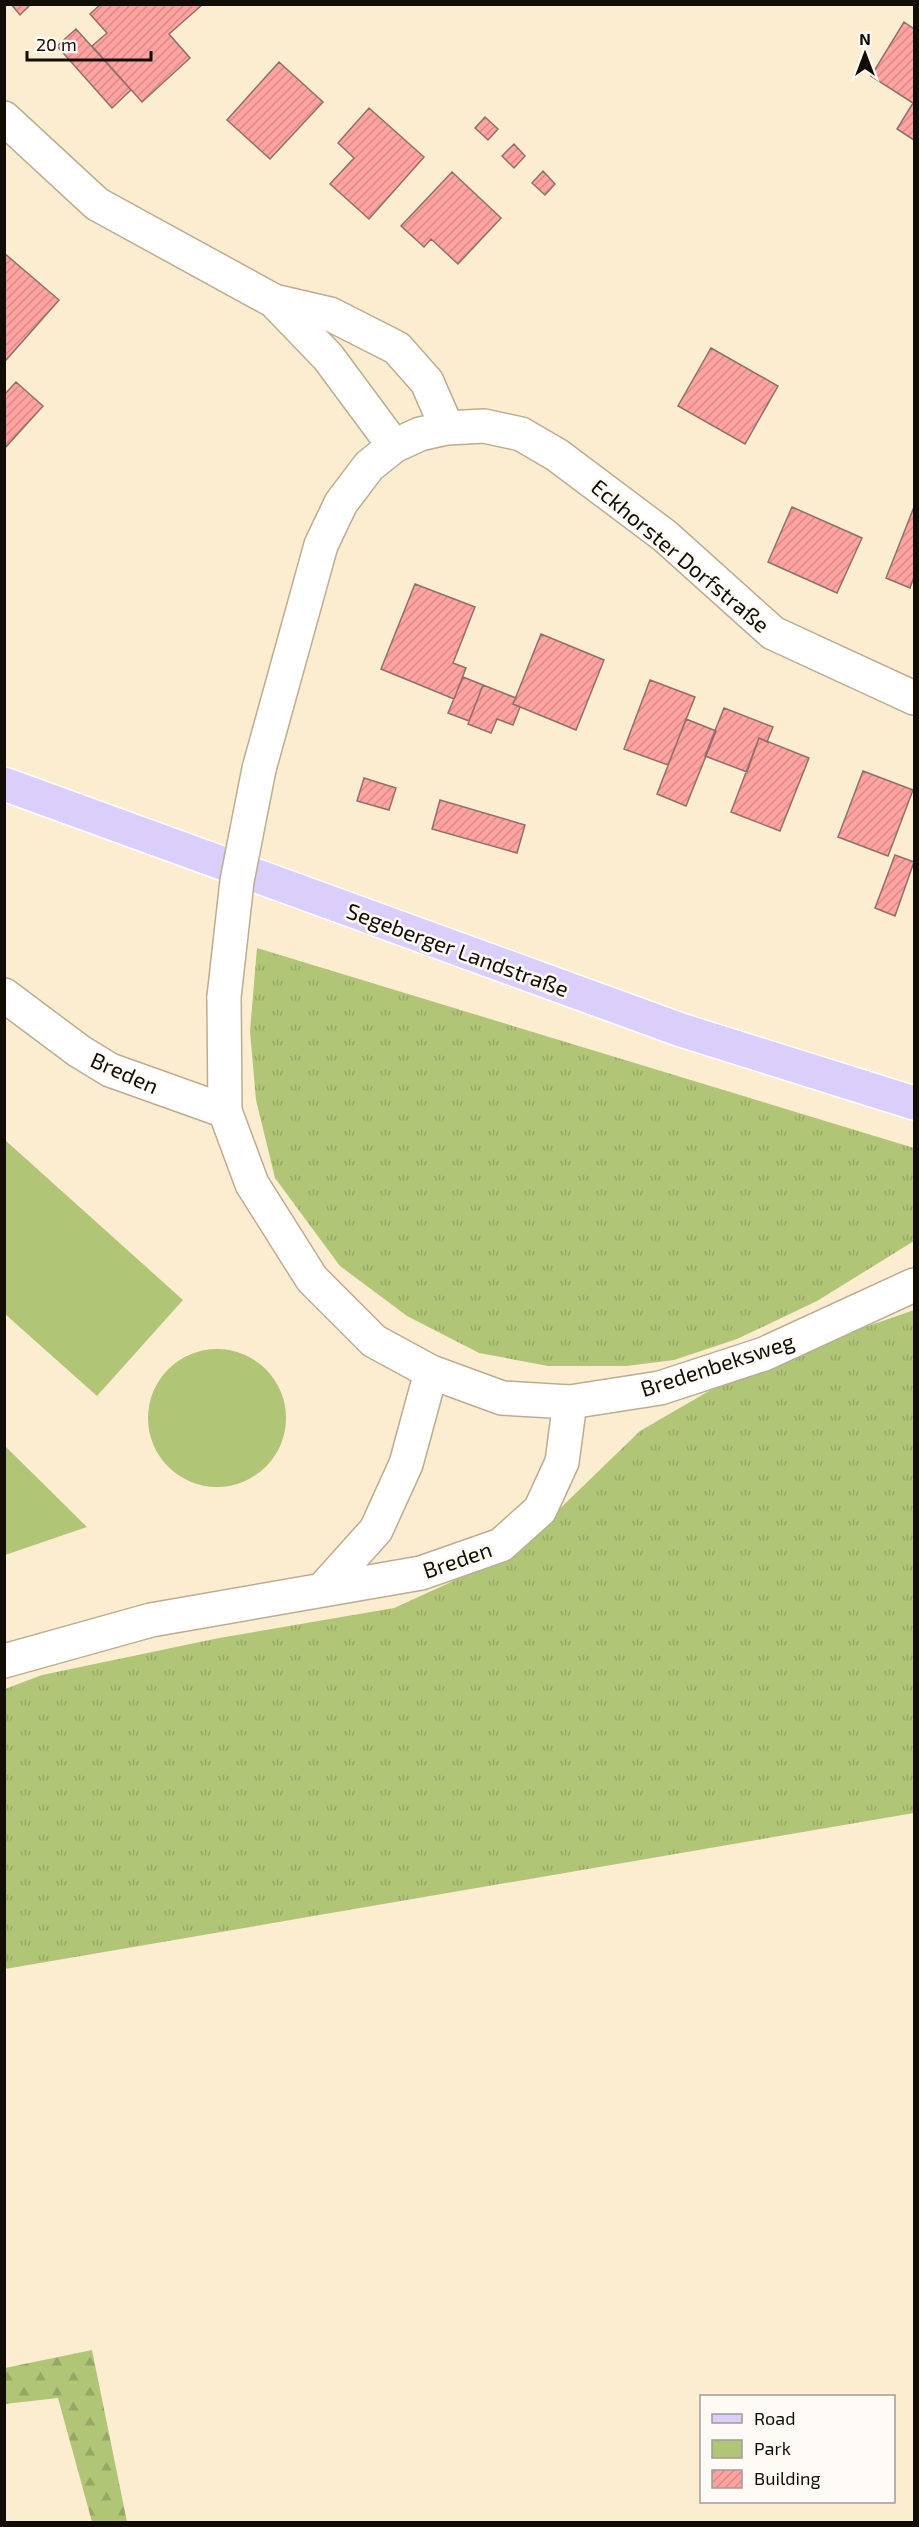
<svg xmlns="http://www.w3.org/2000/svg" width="919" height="2527" font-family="'Exo 2',sans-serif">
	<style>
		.grass { fill: url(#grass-tufts) }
		.forest { fill: url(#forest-firs) }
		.park { fill: #b1c577 }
		.building { fill: url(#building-hatch); stroke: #8f6f6e; stroke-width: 1.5 }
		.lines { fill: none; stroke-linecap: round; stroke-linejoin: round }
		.minor-casing { stroke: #bbac92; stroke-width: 36 }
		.major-casing { stroke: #fff; stroke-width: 36 }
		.minor { stroke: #fff; stroke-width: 33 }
		.major { stroke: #dacffb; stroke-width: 33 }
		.minor-bridge-casing { stroke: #bbac92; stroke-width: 36; stroke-linecap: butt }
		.minor-bridge { stroke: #fff; stroke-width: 33 }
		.labels { text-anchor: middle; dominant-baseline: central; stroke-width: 5; stroke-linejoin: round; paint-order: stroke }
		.street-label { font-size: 22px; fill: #120d04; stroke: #fefbf6 }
	</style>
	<defs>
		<pattern id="grass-tufts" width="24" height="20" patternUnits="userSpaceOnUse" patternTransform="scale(1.5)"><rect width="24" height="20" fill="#b1c577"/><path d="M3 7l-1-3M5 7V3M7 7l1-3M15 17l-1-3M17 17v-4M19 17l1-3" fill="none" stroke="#97a865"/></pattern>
		<pattern id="forest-firs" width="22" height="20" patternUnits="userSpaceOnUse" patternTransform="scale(1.5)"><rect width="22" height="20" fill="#b1c577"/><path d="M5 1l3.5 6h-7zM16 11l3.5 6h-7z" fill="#97a865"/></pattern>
		<pattern id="building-hatch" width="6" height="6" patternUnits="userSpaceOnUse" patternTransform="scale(1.5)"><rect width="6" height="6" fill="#ffa3a1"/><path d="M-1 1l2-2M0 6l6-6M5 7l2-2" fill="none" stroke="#da8b89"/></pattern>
	</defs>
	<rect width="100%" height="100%" fill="#fcedd1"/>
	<!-- grass -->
	<path class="grass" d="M257,948L914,1148V1241L817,1301L737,1339L674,1360L626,1366H548L479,1353L407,1316L340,1266L275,1178L256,1100L250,1031Z
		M914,1310V1813L5,1969V1689L42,1675L219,1638L394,1608L513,1554L640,1431L721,1384L805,1348Z"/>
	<!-- forest -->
	<path class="forest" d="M92,2350L127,2522H92L58,2398L5,2404V2368Z"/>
	<!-- park -->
	<path class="park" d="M5,1140L183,1300L97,1396L5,1314Z
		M148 1418a69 69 0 1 1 138 0a69 69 0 1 1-138 0Z
		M5,1446L87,1527L5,1555Z"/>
	<!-- building -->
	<path class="building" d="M11,4H31L20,15Z
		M101,4H203L169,34L190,58L142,102L92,46L107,33L90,14Z
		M904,22L914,29V140L897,129L913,103L871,76Z
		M76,29L131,90L112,108L57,46Z
		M279,62L323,102L270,159L227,120Z
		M369,108L424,157L369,219L330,184L354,158L338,143Z
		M485,117L498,129L488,140L475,128Z
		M514,144L525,156L514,168L502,156Z
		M543,171L555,184L545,195L532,183Z
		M452,172L501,218L458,264L431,239L424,247L401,226Z
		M4,253L59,300L6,360L4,359Z
		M711,348L778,386L745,444L678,406Z
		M16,382L43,406L4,449V395Z
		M792,507L862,538L837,593L768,562Z
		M914,507V577L910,588L886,578Z
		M415,584L475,607L453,663L466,668L454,699L381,669Z
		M541,634L604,660L576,730L513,704Z
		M463,677L483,685L469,721L448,713Z
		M650,680L695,697L668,765L624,749Z
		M483,685L516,698L513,704L520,707L513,725L497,719L491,733L468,724Z
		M724,708L773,727L767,742L759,738L747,772L705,756Z
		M686,719L716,731L686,806L657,794Z
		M759,738L809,758L780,831L731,812Z
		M863,771L913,790L888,856L838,837Z
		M364,778L396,788L389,810L357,801Z
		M440,800L525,825L517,853L432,829Z
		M895,855L914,862L895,916L875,908Z"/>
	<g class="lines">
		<!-- minor casing -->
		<g class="minor-casing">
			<path id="minor" d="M4,118L97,204L274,301L330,314L397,348L427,382L447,428
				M274,301L328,357L394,446
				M259,769L321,545L341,503L369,466L394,446L420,434L447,428L484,426L521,434L557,455L665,536L773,633L914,698
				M4,995L79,1051L110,1070L225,1111
				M224,997L225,1111L252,1184L312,1279L374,1341L431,1372L502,1398L570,1402L660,1388L764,1354L914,1285
				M322,1590L376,1530L406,1464L431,1372
				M4,1661L151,1620L421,1573L501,1545L540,1510L562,1462L570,1402"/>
		</g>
		<!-- major casing -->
		<g class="major-casing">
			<path id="major" d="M4,784L681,1030L914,1103"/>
		</g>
		<!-- minor -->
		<use href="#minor" class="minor"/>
		<!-- major -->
		<use href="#major" class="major"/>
		<!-- minor-bridge casing -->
		<g class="minor-bridge-casing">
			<path id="minor-bridge" d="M224,997L237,881L259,769"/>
		</g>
		<!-- minor-bridge -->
		<use href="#minor-bridge" class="minor-bridge"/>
	</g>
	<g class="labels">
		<!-- street labels -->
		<g class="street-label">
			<text transform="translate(681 555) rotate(40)">Eckhorster Dorfstraße</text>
			<text transform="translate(458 949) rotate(20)">Segeberger Landstraße</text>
			<text transform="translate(125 1072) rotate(24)">Breden</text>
			<text transform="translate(717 1364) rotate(-18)">Bredenbeksweg</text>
			<text transform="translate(457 1559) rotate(-19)">Breden</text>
		</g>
	</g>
	<!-- border -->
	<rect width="919" height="2527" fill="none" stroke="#120d04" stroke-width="12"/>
	<!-- legend -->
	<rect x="700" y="2395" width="195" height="108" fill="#fefbf6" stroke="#a09c95" stroke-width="1.5"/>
	<rect x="712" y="2414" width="30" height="9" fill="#dacffb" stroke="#a09c95" stroke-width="1.5"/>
	<text x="754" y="2425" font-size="18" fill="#120d04">Road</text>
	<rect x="712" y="2440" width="30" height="18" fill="#b1c577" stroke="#a09c95" stroke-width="1.5"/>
	<text x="754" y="2455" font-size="18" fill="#120d04">Park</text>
	<rect x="712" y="2470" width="30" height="18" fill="url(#building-hatch)" stroke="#a09c95" stroke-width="1.5"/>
	<text x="754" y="2485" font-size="18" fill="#120d04">Building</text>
	<!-- north arrow -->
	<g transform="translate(865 54)" stroke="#fefbf6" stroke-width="4.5" paint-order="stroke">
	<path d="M0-4.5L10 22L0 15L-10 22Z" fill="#120d04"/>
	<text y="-9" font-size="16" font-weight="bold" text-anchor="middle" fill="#120d04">N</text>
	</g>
	<!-- scale -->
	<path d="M27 51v9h124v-9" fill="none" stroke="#120d04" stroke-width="3"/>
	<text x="36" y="51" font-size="18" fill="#120d04" stroke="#fefbf6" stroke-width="4.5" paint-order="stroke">20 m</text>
</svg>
